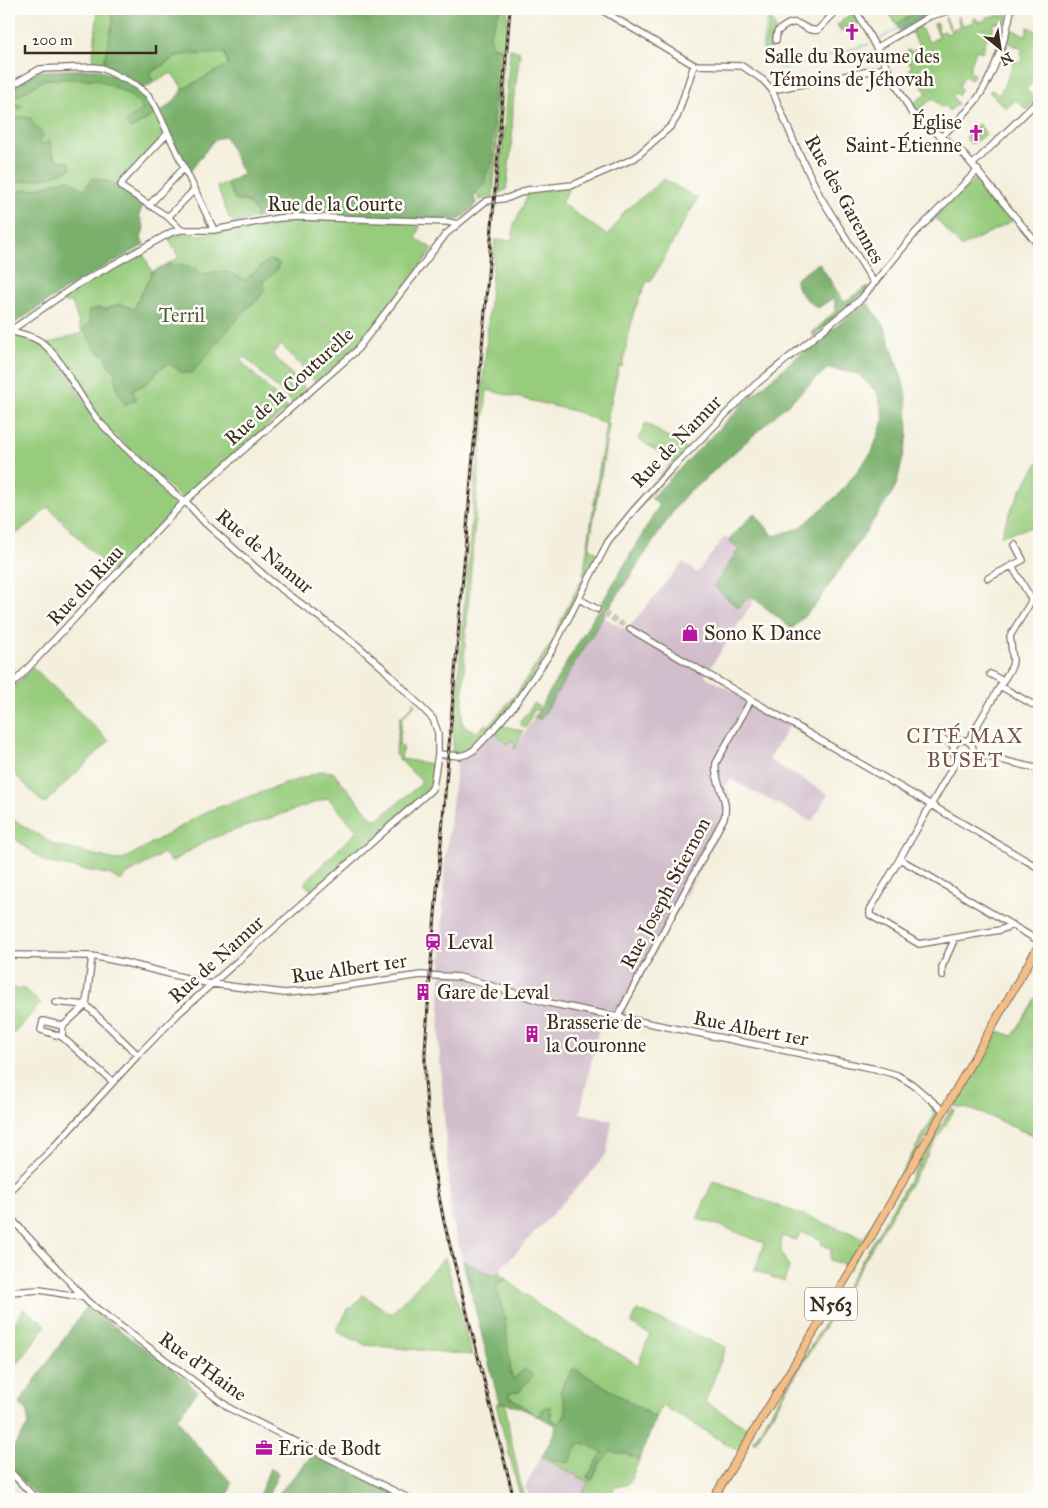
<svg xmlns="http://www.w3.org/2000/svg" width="1048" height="1508" font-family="'IM FELL Great Primer',serif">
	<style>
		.industrial { fill: #d1bdcb }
		.green { fill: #97cc7d; stroke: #697b4e }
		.forest { fill: #79b06c; stroke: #5a6d45 }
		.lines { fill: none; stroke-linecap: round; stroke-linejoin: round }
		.stream { stroke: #43aac3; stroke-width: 1 }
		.minor-tunnel { stroke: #cfc8b7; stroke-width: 5.5; stroke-dasharray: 5.5 3; stroke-linecap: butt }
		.minor-casing { stroke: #7c6f61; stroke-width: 8 }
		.major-casing { stroke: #7c6f61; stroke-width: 9 }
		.minor { stroke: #fff; stroke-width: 5.5 }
		.major { stroke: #f6be87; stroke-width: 7 }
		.rail-casing { stroke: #3b2a1e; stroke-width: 3 }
		.rail { stroke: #fdfcf7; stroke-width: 1; stroke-dasharray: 4; stroke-linecap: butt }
		.labels { text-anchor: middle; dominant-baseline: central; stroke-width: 5; stroke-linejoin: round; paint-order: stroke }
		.shield { fill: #fdfcf7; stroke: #75695f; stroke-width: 1 }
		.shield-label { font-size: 19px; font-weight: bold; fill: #3b2a1e }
		.poi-label { font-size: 20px; fill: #3b2a1e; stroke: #fdfcf7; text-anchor: start }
		.street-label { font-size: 20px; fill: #3b2a1e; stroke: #fdfcf7 }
		.park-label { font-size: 20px; fill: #575b3a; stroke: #fdfcf7 }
		.neighbourhood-label { font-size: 21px; letter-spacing: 1px; fill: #775446; stroke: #fdfcf7 }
	</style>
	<rect width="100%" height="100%" fill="#fdfcf7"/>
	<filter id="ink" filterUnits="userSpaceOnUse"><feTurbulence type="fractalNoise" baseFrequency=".02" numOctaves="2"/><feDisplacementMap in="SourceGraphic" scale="10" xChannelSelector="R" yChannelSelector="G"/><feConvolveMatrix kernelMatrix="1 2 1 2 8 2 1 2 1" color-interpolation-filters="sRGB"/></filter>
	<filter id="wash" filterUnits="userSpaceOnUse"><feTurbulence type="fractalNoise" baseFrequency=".0096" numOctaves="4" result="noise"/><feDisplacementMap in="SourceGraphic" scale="20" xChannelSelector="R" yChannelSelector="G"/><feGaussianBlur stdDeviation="1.12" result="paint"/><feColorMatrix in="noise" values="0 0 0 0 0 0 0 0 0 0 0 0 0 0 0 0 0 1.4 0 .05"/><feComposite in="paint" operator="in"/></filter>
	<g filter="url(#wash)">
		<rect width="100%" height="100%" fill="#f4efdd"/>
		<!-- industrial -->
		<path class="industrial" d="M725,536L771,577L754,600L705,676L790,724L769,760L828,794L812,822L730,779L725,787L729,792L733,807L624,1010L628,1017L634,1018L632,1023L601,1017L580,1113L612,1120L607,1153L589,1175L494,1276L463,1261L451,1217L445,1128L439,1045L444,871L458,754L478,744L494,732L500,739L513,740L516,745L515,749L596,613L627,630L683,562L697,573Z
			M541,1457L589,1482L579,1499H530L525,1487Z"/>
		<!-- green -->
		<path class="green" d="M98,9H111L113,21L103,67L92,66Z
			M501,9H508L493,197H487L479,201L478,196L488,181L494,158L496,93L501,48L492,47L490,33Z
			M771,9L769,13L776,29L770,52L765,53C761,38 774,26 767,11Z
			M889,9H923L896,24L887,10Z
			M851,11L859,23L855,25L854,23L841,32L837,24L840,25L843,19L849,16Z
			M1008,15L1006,23H994L992,36L988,35L982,52L976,50L969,71L974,74L971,80L964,76L959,87L962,89L958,96L955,93L952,96L958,104L949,111L945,105L942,107L932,98L917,113L911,105L927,93L909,69L912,67L902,54L909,50L912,52L918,48L919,45L911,32L920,27L929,42L939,37L934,24L937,23L939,33L944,31L948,34L951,32L945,18L946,17L951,30L960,26L957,17L959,16L961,25L973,23L974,18L977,19L978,22L986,20V17Z
			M1028,27L1038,32L1039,31V71L1037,74L1035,73L1031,76L1034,81L1026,89L1036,100L1027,110L1016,100L1006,108L989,92L991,90L1000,94L1015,62L1007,59L1008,58L1020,62L1022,58L1020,55L1023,49L1006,42L1009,29L1026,35Z
			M510,49L520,52L513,103L512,141L506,190L499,193Z
			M225,53L228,65L183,89L172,73L154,82L149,74L179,55Z
			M46,79H97L129,94L144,110L131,129L157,113L166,133L119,185L99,179L84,190L69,179L34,189L9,192V183C31,180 51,179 71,168L70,162L57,160L52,153L50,140L41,146L39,142L43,137L42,132L20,117L9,118V112L16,111L21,106L13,102V99Z
			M979,124L986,134L974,143H970L967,140C965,132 973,128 979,124Z
			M976,178H979L1012,221L961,247L935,217Z
			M664,179L698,199C680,226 667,255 650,282L647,281L634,311L622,367L619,366L606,424L609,425L589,548L598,554L615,527L673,461L638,439L646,423L688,450L593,563L591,571L585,579L560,632H555L583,577L606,424L578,412L487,390L478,482L465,646L462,724L477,733L485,724L489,726L518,691L553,641L555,643L511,708L478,744L458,754L452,752L495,240H512L514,224L530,191L570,187L561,203L608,236L624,212Z
			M227,183L236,201H246L256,212V218L234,223L229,218L217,186Z
			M275,219L421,222L416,238L433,249L360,344L316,383L282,345L272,354L308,391L293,404L245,357L241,361L288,408L185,498L180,497L100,420L47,344L82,333L72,302L54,303L81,284L141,250L152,272L134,309L120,304L106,309L98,308L91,321L96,350L106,356L108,365L115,371L117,390C129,390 139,390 148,382C158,374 158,368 170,364L183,373L246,309L259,299L263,281C271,276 278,272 279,263L269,260L245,280L234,274L217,272L205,274L185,265H165L179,258L168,237L189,233L200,235Z
			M9,333L39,342L56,360L96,419L178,499V505L114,574L48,507L34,521L9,539Z
			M1039,461V525L1001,536C1009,509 1024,485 1039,461Z
			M33,667L109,741L44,804L9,768V692Z
			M413,701L415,705L402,718L399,745L403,746L401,759L432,764V785L429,790L316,889L311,891L304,883L357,831L328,798L210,839L171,862L164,853L128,874L120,881L111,875L45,862L9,834V817L55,845L111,859L122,860L208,811L322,771L333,772L373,819H378L421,784V781L395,755L400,718L413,705Z
			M533,703L539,706L537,710H534L526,728L521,725L520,720L526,714L527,715Z
			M501,725L523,731L515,749L513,748L516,745L513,740L506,744L494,732Z
			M9,988L24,989L41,1003L9,1039Z
			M1039,992V1137C1010,1128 985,1111 955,1106L998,1031L1013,1036Z
			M925,1099L937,1112L936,1120L848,1271L846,1270L847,1267L839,1262L837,1263L830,1260L831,1249L821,1244L822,1240L801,1232L796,1240L781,1236V1253L789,1267L784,1282L755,1270L764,1243L718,1225L697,1219L713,1181L864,1238L935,1114Z
			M955,1109L755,1443L753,1442L853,1276L950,1110Z
			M445,1257L472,1355L365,1345L336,1331L349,1308L351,1309L363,1295L391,1314Z
			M506,1279L541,1307L638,1365L650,1334L631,1324L637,1310L726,1347L705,1402L752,1430L739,1451L662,1405L656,1418L574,1368C571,1377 564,1387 564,1396C562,1408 572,1413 558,1423L550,1418L552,1412L536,1416L508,1395L510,1393L516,1392L533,1375L524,1369L512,1381L496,1285Z
			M24,1309L46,1325L18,1364L9,1356V1331Z
			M505,1402L510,1435L524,1499H521L496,1404Z
			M580,1442L604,1452L587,1477L591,1480L600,1463L611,1452L627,1454L639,1460L629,1484L615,1487L608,1499H579L589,1482L541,1457L543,1455L556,1461Z"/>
		<!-- forest -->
		<path class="forest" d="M111,9H501L490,33L492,47H499L494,98L492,161L484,185L474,197L476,203L473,208L459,220L316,215H270L256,218V212L247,201H236L227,183L243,174L225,136L213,141L189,173L160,112L172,103L183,89L228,65L225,53L178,55L149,74L154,82L144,89L103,67L113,21Z
			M923,9H941L931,12L900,31L896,24Z
			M98,69L129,82L147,96L157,113L130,129L126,122L143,109L128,94L96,79H46L13,98V103L22,106L16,111L9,112V88L39,71Z
			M20,117L31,118C34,128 40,128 43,137L39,142L41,145L50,140L52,153L57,160L70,162L71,168C51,179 31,180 9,183V118Z
			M93,178L119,185L144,203L139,215L144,228L141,239L144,245L77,282L9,327V192L34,189L69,179L84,190Z
			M269,260L279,263C277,272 271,276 263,281L265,289L259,299L246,309L192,373H183L170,364L161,367L148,382L132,390L137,399L125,405L117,390L115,371L108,366L106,356L96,350L83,329L91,321L88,314L89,311L98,308L106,309L120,304L134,309L152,272L165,265H185L205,274L217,272H227L245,280Z
			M819,263L844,302L868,286V290L814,336L812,333L835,312V301L833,298L818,308C808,301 795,292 796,279Z
			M867,302L884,325L904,385L907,405L908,435L897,483L892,493L817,603L792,629L750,595L738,608L714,586L739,549L729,540L754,513L774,536L800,528L838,495L872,452L884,418L877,392L858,374L828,368L698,485L689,491L676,507L603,617L541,719L534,718L659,506L651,498L742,405L794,359Z
			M463,1261L494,1276L499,1271L506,1279L496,1285L505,1319L512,1380L524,1369L533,1375L519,1392L510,1393L508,1397L518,1402L536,1416L541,1415L542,1409L547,1407H551L550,1419L558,1423C569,1415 567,1403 560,1393L564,1382L574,1368L656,1418L639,1460L627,1454L611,1452L600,1463L592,1480L587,1477L603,1452L580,1442L569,1463L556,1461L543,1455L556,1429L555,1425C543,1419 511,1401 499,1403Z
			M87,1306L190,1382L189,1384L198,1391L177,1418L193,1441L231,1482L228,1499H39L9,1465V1454L28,1425L27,1410L19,1403Z
			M314,1453L406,1499H274Z
			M270,1468L278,1473L267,1499H258Z"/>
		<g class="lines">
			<!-- stream -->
			<path class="stream" d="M762,9L767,19C766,35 756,48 770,61C775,67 780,69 788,68L869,44
				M876,41L933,9"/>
		</g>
	</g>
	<g filter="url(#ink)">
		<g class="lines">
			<!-- minor-tunnel -->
			<path class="minor-tunnel" d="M597,609L630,629"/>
			<!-- minor casing -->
			<g class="minor-casing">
				<path id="minor" d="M600,9L694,65L742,66L763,80L772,90L797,149L820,196L874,283
					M855,9L911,112L923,123L961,151L1039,246
					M776,40L777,32C801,11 800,33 818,30L838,9
					M876,48L930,16L956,9
					M9,87L40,69L93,67L102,68L136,85L148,95L155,106L214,230
					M772,90L886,68
					M168,133L123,181L121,185L123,188L168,217L181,230
					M942,136C954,124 967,113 977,99C993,77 1007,36 1011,9
					M973,164L1039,100
					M149,205L184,168
					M168,217L195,189
					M9,331C19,333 33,336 41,342C63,358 79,398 98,420C124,449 155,475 184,502L188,504L205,523L272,582L358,646L383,668L433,719L438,733V754L433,787L430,791L179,1013L138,1055L50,1151L9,1191
					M10,331L78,284L172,232L181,230H214L279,218L301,217L448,222L457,224
					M1012,566L1032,600
					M988,578L1023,560L1015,545
					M579,599L597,609
					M630,629L1039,868
					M990,674L1003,681
					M1000,686L1039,708
					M9,688L184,502L356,351L446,234L486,201L508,198L527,190L573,185L635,158L671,126L677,117L694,65
					M942,738L954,746
					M953 750a10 10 0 1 1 20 0a10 10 0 1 1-20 0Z
					M968,741L1012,666L1013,661L1010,636L1032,600L1039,596
					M972,753L1039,769
					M438,754L460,756L467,754L474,750L492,731L513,707L551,652L608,542L634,510L670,470L755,385L861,299L916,232L978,170
					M958,758L870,910V915L919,944L1000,930L1013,925
					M900,859L1039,941
					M9,955L92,956L122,962L206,983L284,993L310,991L421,975L459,977L482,983L544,1002L876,1069L897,1075L912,1084L944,1111
					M92,956L86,1005L138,1055
					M942,976V967L955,938
					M55,1002L86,1005L63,1026L62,1037L41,1030L43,1021L63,1026
					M617,1018L724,818C730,798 713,782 716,763L751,700
					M62,1037L113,1082
					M9,1216L88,1302L231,1409L410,1499
					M9,1292L40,1290L82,1297
					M9,1470L36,1499"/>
			</g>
			<!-- major casing -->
			<g class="major-casing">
				<path id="major" d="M713,1499L871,1237L1039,945"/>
			</g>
			<!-- minor -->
			<use href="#minor" class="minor"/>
			<!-- major -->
			<use href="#major" class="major"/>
			<!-- rail casing -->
			<g class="rail-casing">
				<path id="rail" d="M510,9L430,975L425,1052V1080L430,1150L444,1222L514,1499"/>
			</g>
			<!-- rail -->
			<use href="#rail" class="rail"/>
		</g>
	</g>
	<!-- icons -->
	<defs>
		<g id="church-bare" transform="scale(1.35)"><path d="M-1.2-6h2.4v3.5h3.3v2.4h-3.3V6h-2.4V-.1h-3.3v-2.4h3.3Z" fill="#b5179e" stroke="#fdfcf7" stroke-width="2.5" paint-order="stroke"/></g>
		<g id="shop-bare" transform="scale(1.35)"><path d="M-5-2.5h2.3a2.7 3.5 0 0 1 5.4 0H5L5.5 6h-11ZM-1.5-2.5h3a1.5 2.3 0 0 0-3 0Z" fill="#b5179e" stroke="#fdfcf7" stroke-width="2.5" paint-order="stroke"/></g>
		<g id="station-bare" transform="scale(1.35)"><path d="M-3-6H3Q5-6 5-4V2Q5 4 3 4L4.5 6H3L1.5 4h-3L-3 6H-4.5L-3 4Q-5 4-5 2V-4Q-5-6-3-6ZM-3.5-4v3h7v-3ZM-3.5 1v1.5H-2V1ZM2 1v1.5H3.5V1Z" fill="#b5179e" stroke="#fdfcf7" stroke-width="2.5" paint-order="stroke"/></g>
		<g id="building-bare" transform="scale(1.35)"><path d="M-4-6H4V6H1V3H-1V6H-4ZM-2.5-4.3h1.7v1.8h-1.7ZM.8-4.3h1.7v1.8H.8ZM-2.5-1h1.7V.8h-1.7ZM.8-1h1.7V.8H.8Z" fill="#b5179e" stroke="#fdfcf7" stroke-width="2.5" paint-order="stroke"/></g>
		<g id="office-bare" transform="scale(1.35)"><path d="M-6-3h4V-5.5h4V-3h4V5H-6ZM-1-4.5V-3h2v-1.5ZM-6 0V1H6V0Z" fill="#b5179e" stroke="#fdfcf7" stroke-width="2.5" paint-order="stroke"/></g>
	</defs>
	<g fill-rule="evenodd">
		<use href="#church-bare" x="852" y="32"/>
		<use href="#church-bare" x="976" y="133"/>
		<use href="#shop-bare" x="690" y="633"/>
		<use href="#station-bare" x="433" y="942"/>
		<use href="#building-bare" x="423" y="992"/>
		<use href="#building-bare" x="532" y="1034"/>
		<use href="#office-bare" x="264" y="1448"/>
	</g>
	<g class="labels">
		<!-- shield labels -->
		<rect class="shield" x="805" y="1287.5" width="52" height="33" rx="4"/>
		<g class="shield-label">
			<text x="831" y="1304">N563</text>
		</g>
		<!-- poi labels -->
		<g class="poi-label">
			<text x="852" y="56" text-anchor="middle">Salle du Royaume des<tspan x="852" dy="23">Témoins de Jéhovah</tspan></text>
			<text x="962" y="122" text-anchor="end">Église<tspan x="962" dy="23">Saint-Étienne</tspan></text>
			<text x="704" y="633">Sono K Dance</text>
			<text x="447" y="942">Leval</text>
			<text x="437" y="992">Gare de Leval</text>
			<text x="546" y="1022">Brasserie de<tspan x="546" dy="23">la Couronne</tspan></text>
			<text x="278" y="1448">Eric de Bodt</text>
		</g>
		<!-- street labels -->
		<g class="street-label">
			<text transform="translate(845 199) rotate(61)">Rue des Garennes</text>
			<text x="335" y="204">Rue de la Courte</text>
			<text transform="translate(289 386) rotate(-42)">Rue de la Couturelle</text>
			<text transform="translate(676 441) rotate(-46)">Rue de Namur</text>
			<text transform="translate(265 551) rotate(40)">Rue de Namur</text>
			<text transform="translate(85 585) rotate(-47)">Rue du Riau</text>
			<text transform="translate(665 893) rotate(-62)">Rue Joseph Stiernon</text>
			<text transform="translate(216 959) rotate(-42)">Rue de Namur</text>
			<text transform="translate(349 968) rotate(-8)">Rue Albert 1er</text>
			<text transform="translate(751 1028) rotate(11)">Rue Albert 1er</text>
			<text transform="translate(203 1366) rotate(36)">Rue d'Haine</text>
		</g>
		<!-- park labels -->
		<g class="park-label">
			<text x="182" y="315">Terril</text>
		</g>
		<!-- neighbourhood labels -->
		<g class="neighbourhood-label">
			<text x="965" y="736">CITÉ MAX<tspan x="965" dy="24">BUSET</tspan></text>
		</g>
	</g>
	<!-- margin -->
	<rect width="1048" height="1508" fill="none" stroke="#fdfcf7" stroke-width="30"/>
	<!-- north arrow -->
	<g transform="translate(1000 48) rotate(150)" stroke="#fdfcf7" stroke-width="4" paint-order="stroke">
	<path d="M0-4L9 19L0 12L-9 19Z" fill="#3b2a1e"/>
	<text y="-8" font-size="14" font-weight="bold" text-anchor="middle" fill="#3b2a1e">N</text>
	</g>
	<!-- scale -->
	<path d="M25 45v8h131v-8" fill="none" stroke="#3b2a1e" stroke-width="2.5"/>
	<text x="32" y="45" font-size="15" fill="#3b2a1e" stroke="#fdfcf7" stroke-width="4" paint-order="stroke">200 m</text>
</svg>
